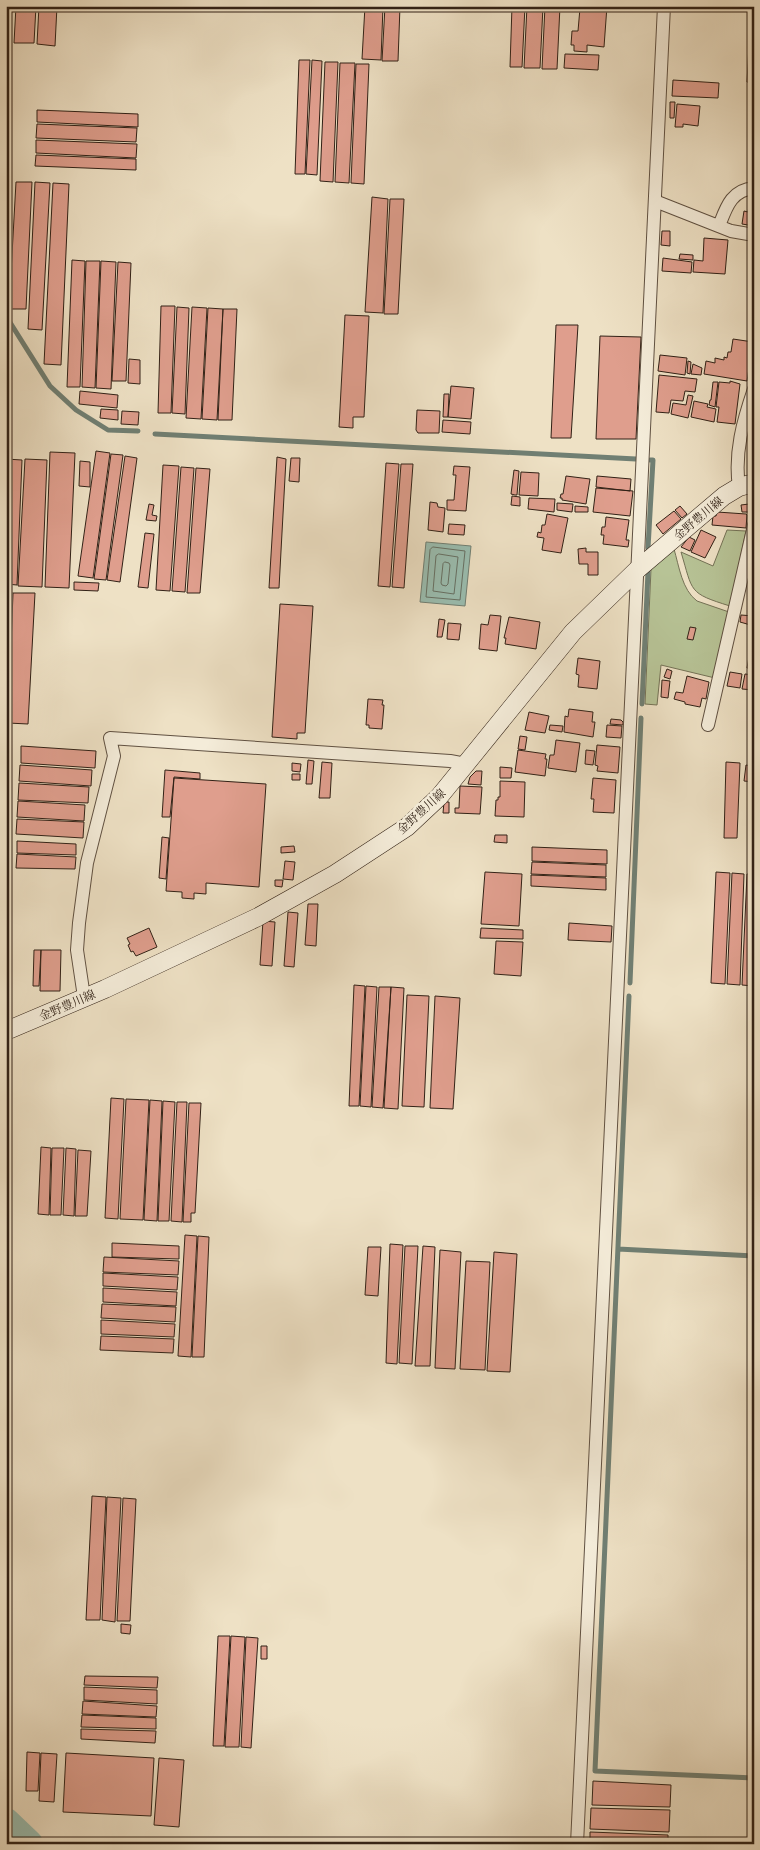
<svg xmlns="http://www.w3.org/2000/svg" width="760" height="1850" font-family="'Libre Caslon Text','Noto Serif JP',serif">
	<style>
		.green { fill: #b7c396; stroke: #747256 }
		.water { fill: #9abeb1; stroke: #707f73 }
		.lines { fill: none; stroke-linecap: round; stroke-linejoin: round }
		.shore { stroke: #667064; stroke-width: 1 }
		.stream { stroke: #707f73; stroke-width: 5 }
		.river { stroke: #9abeb1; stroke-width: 30 }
		.building { fill: #df9e8d; stroke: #312116 }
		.street-casing { stroke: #605142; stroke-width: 14 }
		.secondary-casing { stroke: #312116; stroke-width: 19 }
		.street { stroke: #f4ecd9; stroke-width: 12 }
		.secondary { stroke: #f4ecd9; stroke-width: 18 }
		.labels { text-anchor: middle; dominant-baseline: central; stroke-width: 5; stroke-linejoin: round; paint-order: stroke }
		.street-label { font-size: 12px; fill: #312116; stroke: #f4ecd9 }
	</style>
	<rect width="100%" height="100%" fill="#eee1c5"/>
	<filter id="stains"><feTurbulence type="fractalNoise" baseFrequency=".004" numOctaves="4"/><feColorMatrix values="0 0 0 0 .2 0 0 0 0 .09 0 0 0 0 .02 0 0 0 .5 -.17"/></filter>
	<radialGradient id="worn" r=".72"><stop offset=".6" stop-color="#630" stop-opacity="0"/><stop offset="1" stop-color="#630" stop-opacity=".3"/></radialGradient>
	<!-- green -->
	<path class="green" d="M727,530L746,531L730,606C688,593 693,592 681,552L713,566Z
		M674,549C679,566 682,590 697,601L729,612L715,678L661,665L657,705L645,704L651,569Z"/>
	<!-- water -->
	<path class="water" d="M426,542L471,546L465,606L420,602Z"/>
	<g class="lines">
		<!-- shore -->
		<path class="shore" d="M433,547L465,551L460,600L426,597L430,550Z
			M439,554L458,557L454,594L433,591L436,556Z
			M445,562L449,563L450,565L448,584L446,586L442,585L441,583L443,564Z"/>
		<!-- stream -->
		<path class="stream" d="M6,316L50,386L76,410L108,430L138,431
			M155,434L636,459
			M648,548L653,460H650
			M642,704L648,572
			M630,983L641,718
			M629,996L595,1771L754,1778
			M618,1249L754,1256"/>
		<!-- river -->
		<path class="river" d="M6,1823L28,1844"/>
	</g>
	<!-- building -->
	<path class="building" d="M16,6H36L34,43H14Z
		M39,6H57L55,46L37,44Z
		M365,6H383L381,60L362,59Z
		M385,6H400L398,61H382Z
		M512,6H525L522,67H510Z
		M527,6H543L540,68H524Z
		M545,6H560L557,69H542Z
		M574,6H607L604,47L587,45V52L574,51V45H571L572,31H578L580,8Z
		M751,6H754V83L747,82Z
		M565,54L599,55L598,70L564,68Z
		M299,60H310L305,174H295Z
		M312,60L322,61L317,175L306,174Z
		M325,62H338L333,182L320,181Z
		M340,63H355L349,183L335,182Z
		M356,64H369L364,184L351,183Z
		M673,80L719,83L718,98L672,96Z
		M670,102H675L674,118H670Z
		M677,104L700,106L698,126L683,124V127H675Z
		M37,110L138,114V127L37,122Z
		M37,124L137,128L136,142L36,138Z
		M36,140L137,144L136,158L36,153Z
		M36,155L136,159V170L35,166Z
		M16,182H32L26,309H9Z
		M35,182L50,183L42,330L28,329Z
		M53,183L69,184L61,365L44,364Z
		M372,197L388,199L383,313L365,312Z
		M390,199H404L398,314H384Z
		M749,206L754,207V226L742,224L744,211L748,212Z
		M662,231H670V246L661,245Z
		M704,238L728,240L725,274L693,272L694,260L703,261Z
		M680,254L693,255V260L679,259Z
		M663,258L692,262L691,273L662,271Z
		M72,260L85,261L80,387H67Z
		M86,261H100L95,388L82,387Z
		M101,261L116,262L111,389L96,388Z
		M118,262L131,263L126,381H112Z
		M161,306H175L171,413H158Z
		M177,307L189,308L185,414L172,413Z
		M192,307L207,308L201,419L186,418Z
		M208,308L223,309L217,420L202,419Z
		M223,309H237L232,420H218Z
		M345,315L369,316L364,417H353V428L339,427Z
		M556,325H578L571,438H551Z
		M600,336L641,337L636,439H596Z
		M733,339L753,342L747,381L704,374L706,361L715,363V358L724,360V357L727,358L728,352H731Z
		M660,355L687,358L685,375L658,371Z
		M129,359L140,360V384L128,383Z
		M688,361L691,362L690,374L687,373Z
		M693,364L702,368L701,375L691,374Z
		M659,375L697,379L695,392L685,391L683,401L671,400L669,413L656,412Z
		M730,381L740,384L735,424L717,422L719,407H716L719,382L730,383Z
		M713,382H718L715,407L709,405L710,400H711Z
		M451,386L474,388L471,419L448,417Z
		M80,391L118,395L117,408L79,404Z
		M444,394H449L448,417H443Z
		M688,395L693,396L688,418L671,414L673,403L686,405Z
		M694,401L708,404L707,407L716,409L714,422L691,417Z
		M101,409L118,410V420L100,418Z
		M417,410L440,411L439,433H418L416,430Z
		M122,411L139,412L138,425L121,424Z
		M443,420L471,422L470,434L442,432Z
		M748,436H754V467L750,468Z
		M96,451L110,453L93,578L78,576Z
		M50,452L75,453L69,588L45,587Z
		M111,454L123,455L106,580L94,579Z
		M125,456L137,458L120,582L107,580Z
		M277,457L286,459L279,588H269Z
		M291,458H300L299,482L289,481Z
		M6,459L22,460L17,585L6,584Z
		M25,459L47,460L42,587L18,586Z
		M80,461L90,462V487L79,486Z
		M386,463L399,464L390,587L378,586Z
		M401,464H413L404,588L392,587Z
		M163,465L179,466L170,591L156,590Z
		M454,466L470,467L466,511L447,510V500H454L456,475H453Z
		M181,467L194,468L185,592L172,591Z
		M196,468L210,469L200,593H187Z
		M514,470L519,471L517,495H515L511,494Z
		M521,472L539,473L538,496L519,495Z
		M566,476L590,479L586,504L562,500V498H560L561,494H563Z
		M597,476L631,479L630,491L596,487Z
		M596,488L633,491L630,516L593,512Z
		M512,496L520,497V506L511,505Z
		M529,498L555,499L554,512L528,509Z
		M430,502L437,503L438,507L445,508L443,532L428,530Z
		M557,503L573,504L572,512L557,510Z
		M149,504L154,505L152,515L157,516L156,521L146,520Z
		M749,504V512H742L741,505Z
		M575,506L588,507V512H575Z
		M680,506L687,514L682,518L675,510Z
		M674,511L681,519L663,534L656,525Z
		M717,512L746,514L747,515L746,528L712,525L713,516H716Z
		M547,514L568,518L561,553L542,550L544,538L537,537L538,532L541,533L542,525H545Z
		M606,517L629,520L626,540H629L628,547L603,544L604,535H601L602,527H605Z
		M449,524L465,525L464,535L448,534Z
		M701,530L716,537L705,558L691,552Z
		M145,533L154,534L148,588L138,587Z
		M689,537L695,540L690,551L681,547Z
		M586,548V552H598V575H588V564H579L578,549Z
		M752,562L754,563V582L747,581Z
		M74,582L99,583L98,591L74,590Z
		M6,592H12L6,720Z
		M13,593H35L28,724L8,723Z
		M280,604L313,606L305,733H297V739L272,737Z
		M490,615L501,616L497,651L479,649L481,624L488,625Z
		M741,615L754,616V626L740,622Z
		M509,617L540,622L536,649L505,644L506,638H504Z
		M439,619L445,620L442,637H437Z
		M448,623L461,624L459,640L447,639Z
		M690,627L696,628L693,640L687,639Z
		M752,639L754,640L750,668H747Z
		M578,658L600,661L597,689L578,687L579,675L576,674Z
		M667,669L672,671L670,679L664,677Z
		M730,672L742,674L740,688L727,686Z
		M745,674L754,675V690L742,689Z
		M687,676L709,682L706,699L702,698L700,707L685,704V702L674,699L676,692L683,693Z
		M662,680L670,681L668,698L661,697Z
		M368,699L383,700L382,705H384L382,729L369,728V725H366Z
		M569,709L593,712L592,722H595L593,737L564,732L565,716L568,717Z
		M529,712L549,716L545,733L525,730Z
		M611,719L621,720L623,722V725L610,724Z
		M550,725L563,726L562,732L549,730Z
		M607,725L622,726L621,738L606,737Z
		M520,736L527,737L525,750L518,749Z
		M556,740L580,743L576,772L548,768L550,755H554Z
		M597,745L620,747L618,773L597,771L598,766L595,765Z
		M21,746L96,751L95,768L21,763Z
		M518,750L546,754L545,759H547L545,776L515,772Z
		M586,750L595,751L593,765L585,764Z
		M308,760L314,761L312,784H306Z
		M322,762L332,763L330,798H319Z
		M726,762L740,763L737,838H724Z
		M292,763L301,764L300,772L292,771Z
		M20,765L92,770L91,786L19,781Z
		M746,765L752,766V768H754V782L744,781Z
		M500,767L512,768L511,778H500Z
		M165,770L200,773V779L174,777L170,817H162Z
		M476,771H482L481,785L468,784L470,777Z
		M292,774H300V780H292Z
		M174,778L266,784L259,887L206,883V894L194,893V899L182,898V892L166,891Z
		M593,778L616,780L614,813L593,812L594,799H591Z
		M500,781L525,782L524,817L495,816L496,800H498V797H500Z
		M19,783L89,787L88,803L18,800Z
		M460,786L482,787L480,814L455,813V808H459Z
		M18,801L85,805L84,821L17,817Z
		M444,802H449V813H443Z
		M17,819L84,822L83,838L16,834Z
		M495,835H507V843L494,842Z
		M162,837L169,838L166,879L159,878Z
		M17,841L76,844V855L17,853Z
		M294,846L295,852L281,853V847Z
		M532,847L607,850V864L532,861Z
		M17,854L76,857L75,869L16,868Z
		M285,861L295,862L293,880L283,879Z
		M532,862L606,865V877L531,874Z
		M485,872L522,874L519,926L481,924Z
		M716,872L730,873L725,984L711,983Z
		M732,873L744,874L740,985L727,984Z
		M747,874H754V986L742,985Z
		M531,875L606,878V890L531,886Z
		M275,880H283L282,887L275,886Z
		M308,904H318L316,946L305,945Z
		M288,912L298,913L294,967L284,966Z
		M263,921L275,922L272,966L260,965Z
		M569,923L612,926L611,942L568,940Z
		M149,928L157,947L136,956L133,951L131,952L128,945L130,944L127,938Z
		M481,928L523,930V939L480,938Z
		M496,941L523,942L521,976L494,974Z
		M34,950H41L39,986H33Z
		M41,950H61L60,991H40Z
		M354,985L365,986L359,1106H349Z
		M366,986L377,987L371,1107L360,1106Z
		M379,987H391L383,1108L372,1107Z
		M391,987L404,988L398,1109L384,1108Z
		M407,995L429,996L424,1107L402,1106Z
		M435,996L460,998L453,1109L430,1108Z
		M111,1098L124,1099L118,1219L105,1218Z
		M126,1099L149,1100L143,1220L120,1219Z
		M150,1100L162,1101L157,1221L144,1220Z
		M163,1101L175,1102L169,1221H158Z
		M177,1102H187L182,1222L171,1221Z
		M189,1103H201L195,1213H191V1222H183Z
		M41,1147L51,1148L49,1215L38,1214Z
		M52,1148H64L61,1215H50Z
		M66,1148L76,1149L74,1216L63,1215Z
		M78,1150L91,1151L87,1216H75Z
		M185,1235L197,1236L191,1357L178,1356Z
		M198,1236L209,1237L204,1357H192Z
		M112,1243L179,1246V1259L112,1257Z
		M390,1244L403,1245L397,1364L386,1363Z
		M405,1246H418L412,1364L399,1363Z
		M423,1246L435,1247L430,1366H415Z
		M368,1247H381L378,1296L365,1295Z
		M440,1250L461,1252L455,1369L435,1368Z
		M494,1252L517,1254L510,1372L487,1371Z
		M104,1257L179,1261L178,1275L103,1272Z
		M466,1261L490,1262L485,1370L460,1369Z
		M103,1273L178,1277L177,1290L103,1286Z
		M103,1288L177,1292L176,1306L103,1302Z
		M102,1304L176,1307L175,1322L101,1318Z
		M101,1320L175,1324L174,1337L101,1334Z
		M101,1336L174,1339L173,1353L100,1350Z
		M92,1496L106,1497L100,1620H86Z
		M107,1497L121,1498L115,1622L102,1620Z
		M123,1498L136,1499L130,1621H117Z
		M121,1624L131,1625L130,1634L121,1633Z
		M218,1636H230L224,1746H213Z
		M231,1636L245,1637L239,1747H225Z
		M246,1637L258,1638L251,1748L241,1747Z
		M261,1646H267V1659H261Z
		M85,1676L158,1677L157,1688L84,1685Z
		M84,1687L157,1690V1704L84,1700Z
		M83,1701L157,1706L156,1717L82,1714Z
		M82,1715L156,1718V1729L81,1727Z
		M81,1729L156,1731L155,1743L81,1739Z
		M27,1752L40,1753L38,1791H26Z
		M41,1753L57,1754L54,1802L39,1801Z
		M66,1753L154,1758L151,1816L63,1812Z
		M159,1758L184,1760L179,1827L154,1825Z
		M593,1781L671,1785L670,1807L592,1805Z
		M591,1808L670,1810L669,1832L590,1829Z
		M590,1832L668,1835V1844H590Z"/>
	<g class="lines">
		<!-- street casing -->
		<g class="street-casing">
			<path id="street" d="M655,201L731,231L754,235
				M719,226C726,208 731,190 754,188
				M739,487C734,453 743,421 754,389
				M708,725L754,525
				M84,997L77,950L79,923L87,863L114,756L110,738L450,761L466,764
				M577,1844L664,6"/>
		</g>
		<!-- secondary casing -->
		<g class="secondary-casing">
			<path id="secondary" d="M6,1031L105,989L258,917L335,874L407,827L439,797L573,632L638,569L724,496L739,487L754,483"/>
		</g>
		<!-- street -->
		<use href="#street" class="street"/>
		<!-- secondary -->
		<use href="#secondary" class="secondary"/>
	</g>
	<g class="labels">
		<!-- street labels -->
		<g class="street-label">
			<text transform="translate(698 518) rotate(-40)">金野豊川線</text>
			<text transform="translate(421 811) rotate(-42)">金野豊川線</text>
			<text transform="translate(67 1005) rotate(-23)">金野豊川線</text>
		</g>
	</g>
	<!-- margin -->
	<rect width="760" height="1850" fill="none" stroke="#eee1c5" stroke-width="25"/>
	<rect x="8" y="8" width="745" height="1835" fill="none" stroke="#312116" stroke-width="2.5"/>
	<rect x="12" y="12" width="735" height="1825" fill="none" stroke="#312116"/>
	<rect width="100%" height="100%" filter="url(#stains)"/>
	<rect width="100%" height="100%" fill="url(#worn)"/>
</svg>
